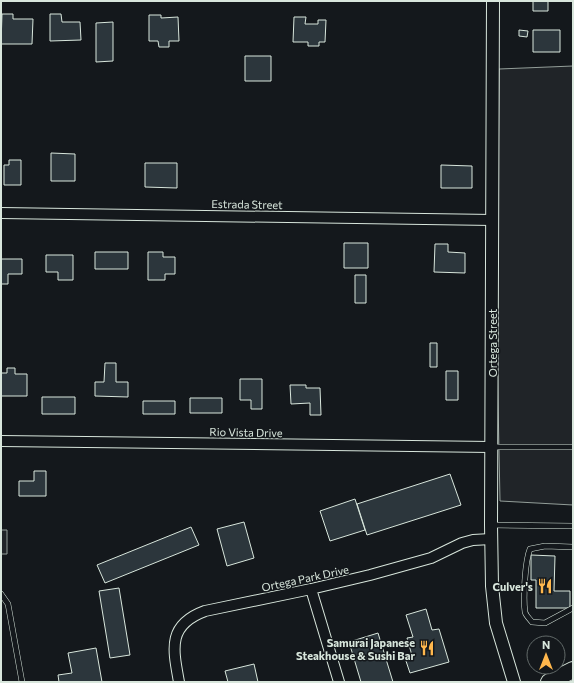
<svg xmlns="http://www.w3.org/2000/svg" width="574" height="683" font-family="Commissioner,sans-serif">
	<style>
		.green { fill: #202428; stroke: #939e99 }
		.building { fill: #2c363c; stroke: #d8e6dc }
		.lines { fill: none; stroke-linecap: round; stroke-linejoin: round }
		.service-casing { stroke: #d8e6dc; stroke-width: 6 }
		.minor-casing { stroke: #d8e6dc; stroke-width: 12 }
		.tertiary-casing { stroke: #d8e6dc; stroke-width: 14 }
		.trunk-casing { stroke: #d8e6dc; stroke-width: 18 }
		.service { stroke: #14181c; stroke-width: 5 }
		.minor { stroke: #14181c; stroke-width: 10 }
		.tertiary { stroke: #14181c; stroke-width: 12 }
		.trunk { stroke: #14181c; stroke-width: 16 }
		.labels { text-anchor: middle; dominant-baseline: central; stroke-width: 3; stroke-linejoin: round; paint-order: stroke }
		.street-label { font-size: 11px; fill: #d8e6dc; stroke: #14181c }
		.poi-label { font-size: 11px; font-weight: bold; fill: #d8e6dc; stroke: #14181c; text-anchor: end }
	</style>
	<rect width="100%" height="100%" fill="#14181c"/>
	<!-- green -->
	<path class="green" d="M573,66V505L500,501L497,351L499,69Z
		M1,530H7V554H1Z"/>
	<!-- building -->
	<path class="building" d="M533,1H548V11H533Z
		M2,14H13V19H33L32,44H1Z
		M50,14H61L62,22H80L81,40L50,41Z
		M149,15H161V18L178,17L179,41H169V47H159L158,41H149Z
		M294,17H306L305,24H318V20H326L325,42H319V46H308V42H293Z
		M113,22V61L96,62V23Z
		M519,30L528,31L527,37L519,36Z
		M533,30H560V52H533Z
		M245,56H271V81H245Z
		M51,153L75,154V181H51Z
		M9,160H21V185H4V165H9Z
		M145,163H177V188L145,187Z
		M441,165L472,166V188H441Z
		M344,243H368V268H344Z
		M435,244H448V252L465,253V273L434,272Z
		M95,252H128V269H95Z
		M148,252H163V257H175V274H165V280H148Z
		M46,255H73V280H58V272H46Z
		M1,259H22V274H8V284H1Z
		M355,275H366V303H355Z
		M430,343H437V367H430Z
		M105,363H116V382H128V397L95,396V382H104Z
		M7,368H15V374H27V396H1V373H7Z
		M446,371H458V400H446Z
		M240,379H262V409H251V400H240Z
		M290,385H306V388H320L321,415H310V403L291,404Z
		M42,397H75V414H42Z
		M190,398H222V413H190Z
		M143,401H175V414H143Z
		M34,471H46V496H19V481H34Z
		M450,474L461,505L367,535L357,504Z
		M355,499L365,530L330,541L320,511Z
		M244,522L254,558L227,566L217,529Z
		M191,527L199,545L105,583L97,565Z
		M531,555L555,556L554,591H570V608H536V580H531Z
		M119,588L130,655L110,658L99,591Z
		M426,609L432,630L439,629L449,662L410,673L406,661L413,659L407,638L413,637L406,615Z
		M378,633L393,682H361L349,642Z
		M96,648L102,682H59L58,675L72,673L68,653Z
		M254,664L258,682H228L225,671Z"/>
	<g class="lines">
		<!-- service casing -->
		<g class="service-casing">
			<path id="service" d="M492,447H573
				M491,525L573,526
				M573,547L545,546L530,549C525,561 523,598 525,612C526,616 530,619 532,622L545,623L573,608
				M1,594L8,604L22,682"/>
		</g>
		<!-- minor casing -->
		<g class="minor-casing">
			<path id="minor" d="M1,213L493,220
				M1,441L491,447
				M311,589L339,682
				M179,682C173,649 167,625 205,611L311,589L370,575L431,558L462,543L473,540L491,539"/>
		</g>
		<!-- tertiary casing -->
		<g class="tertiary-casing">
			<path id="tertiary" d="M493,1L491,525L492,586L496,623L514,682"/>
		</g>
		<!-- trunk casing -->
		<g class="trunk-casing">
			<path id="trunk" d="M549,682L573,670"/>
		</g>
		<!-- service -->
		<use href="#service" class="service"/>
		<!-- minor -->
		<use href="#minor" class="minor"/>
		<!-- tertiary -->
		<use href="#tertiary" class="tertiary"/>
		<!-- trunk -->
		<use href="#trunk" class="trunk"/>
	</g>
	<!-- icons -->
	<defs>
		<g id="restaurant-bare" transform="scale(1.2)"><path d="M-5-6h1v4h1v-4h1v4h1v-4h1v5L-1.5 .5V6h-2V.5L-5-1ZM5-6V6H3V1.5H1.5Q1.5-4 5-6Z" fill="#ffb74d" stroke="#14181c" stroke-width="2.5" paint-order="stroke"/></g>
	</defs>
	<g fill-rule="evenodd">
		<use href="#restaurant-bare" x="545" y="586"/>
		<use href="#restaurant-bare" x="427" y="648"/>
	</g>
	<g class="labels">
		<!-- street labels -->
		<g class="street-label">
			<text transform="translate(247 204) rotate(1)">Estrada Street</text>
			<text transform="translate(492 343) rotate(-90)">Ortega Street</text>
			<text transform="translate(246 432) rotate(1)">Rio Vista Drive</text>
			<text transform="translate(305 578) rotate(-12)">Ortega Park Drive</text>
		</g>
		<!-- poi labels -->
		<g class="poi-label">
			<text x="533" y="586">Culver's</text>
			<text x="415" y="642">Samurai Japanese<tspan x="415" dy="13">Steakhouse &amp; Sushi Bar</tspan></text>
		</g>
	</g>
	<!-- border -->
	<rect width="574" height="683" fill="none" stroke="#d8e6dc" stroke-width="4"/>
	<!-- north arrow -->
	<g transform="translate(546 655)"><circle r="19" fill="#14181c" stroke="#626a69"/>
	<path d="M0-3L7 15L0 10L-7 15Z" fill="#ffb74d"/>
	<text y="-6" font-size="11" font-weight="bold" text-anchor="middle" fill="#d8e6dc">N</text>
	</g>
</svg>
